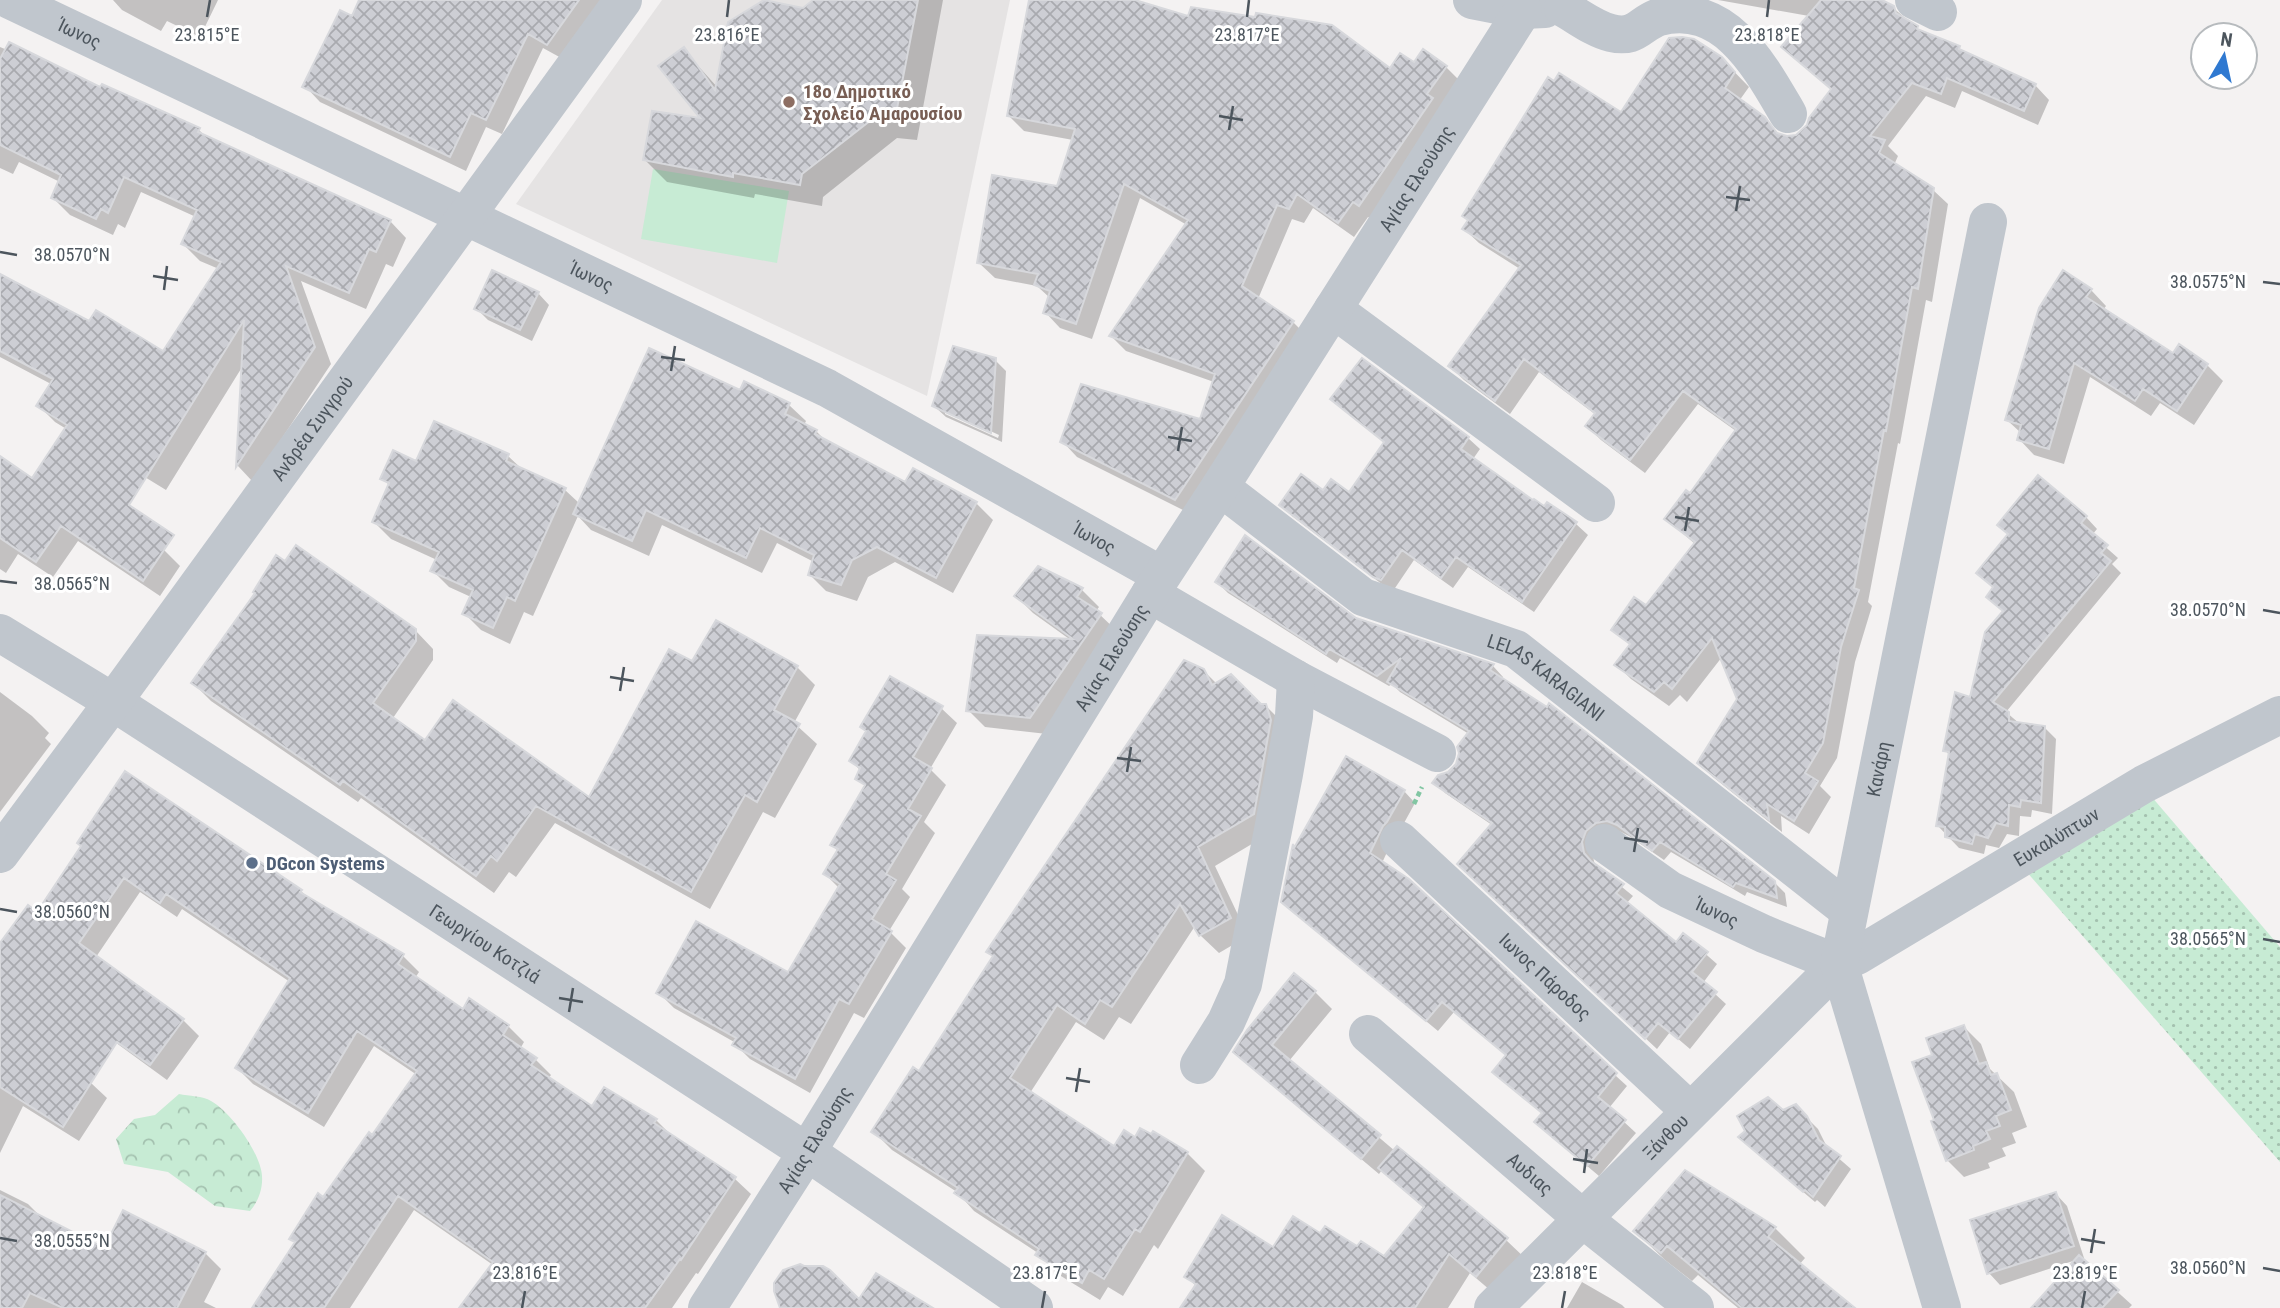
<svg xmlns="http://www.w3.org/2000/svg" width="2280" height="1308" font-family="'Roboto Condensed',sans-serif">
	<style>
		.education { fill: #e5e3e3 }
		.grass { fill: #c7ebd4 }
		.forest { fill: url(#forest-crowns) }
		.garden { fill: url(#garden-dots) }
		.shadow { fill: #0003; fill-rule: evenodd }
		.building { fill: url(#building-cross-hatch); stroke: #d7d8dc; stroke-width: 2 }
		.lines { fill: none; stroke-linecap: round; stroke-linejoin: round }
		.path { stroke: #82c6a3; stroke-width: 4.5; stroke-dasharray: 5 3.5; stroke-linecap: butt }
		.minor { stroke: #c0c6cd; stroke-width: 38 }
		.ticks { fill: none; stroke: #4c555d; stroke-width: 2.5 }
		.education-dot { fill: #8d6e63; stroke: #fff; stroke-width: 2.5 }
		.service-dot { fill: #5c6f8a; stroke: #fff; stroke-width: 2.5 }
		.labels { text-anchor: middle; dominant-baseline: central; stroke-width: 6; stroke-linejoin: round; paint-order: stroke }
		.street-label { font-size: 19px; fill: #4c555d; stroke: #fff }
		.education-label { font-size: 19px; font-weight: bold; fill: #785e54; stroke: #fff; text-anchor: start }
		.service-label { font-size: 19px; font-weight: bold; fill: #4e5e75; stroke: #fff; text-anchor: start }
		.ticks-label { font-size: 18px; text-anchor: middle; fill: #4c555d; stroke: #fff; stroke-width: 6; stroke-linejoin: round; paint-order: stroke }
	</style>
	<defs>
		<pattern id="forest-crowns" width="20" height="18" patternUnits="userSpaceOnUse" patternTransform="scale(1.75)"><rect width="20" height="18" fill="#c7ebd4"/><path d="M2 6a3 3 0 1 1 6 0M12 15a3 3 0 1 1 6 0" fill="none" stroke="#a4c1af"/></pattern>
		<pattern id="garden-dots" width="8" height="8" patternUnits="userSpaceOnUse" patternTransform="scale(1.75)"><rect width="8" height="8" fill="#c7ebd4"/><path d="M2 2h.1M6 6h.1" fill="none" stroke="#a4c1af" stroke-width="1.8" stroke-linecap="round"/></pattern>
		<pattern id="building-cross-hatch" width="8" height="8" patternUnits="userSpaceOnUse" patternTransform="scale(1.75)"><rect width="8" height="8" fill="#cdced4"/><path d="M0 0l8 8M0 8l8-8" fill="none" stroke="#a9aaaf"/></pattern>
	</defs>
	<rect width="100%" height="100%" fill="#f4f2f2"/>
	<!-- education -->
	<path class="education" d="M662,0H1010L927,396L516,204Z"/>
	<!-- grass -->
	<path class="grass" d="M653,169L789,191L777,263L641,239Z"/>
	<!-- forest -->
	<path class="forest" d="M179,1094C189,1096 203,1096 211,1101C231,1112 261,1154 262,1176C263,1189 258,1202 250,1211L215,1206L168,1172L124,1164L116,1139L134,1119L155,1115Z"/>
	<!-- garden -->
	<path class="garden" d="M2151,796L2280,947V1162L2025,870Z"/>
	<!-- shadow -->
	<path class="shadow" d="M113,0H218L200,37L167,21L161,31L122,10Z
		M361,0H605L563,59L543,48L502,134L486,127L466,171L320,102L305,86L352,18Z
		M829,0H943L917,140L897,138L823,197L822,206L755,194L754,198L667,182L645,160L704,121L683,49L718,88L841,19Z
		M1030,0H1130L1189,18L1390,71L1414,64L1446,67L1461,82L1375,220L1368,217L1354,237L1313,208L1304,223L1292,219L1258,299L1293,322L1308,337L1191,514L1077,457L1062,441L1201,422L1214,382L1126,351L1111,336L1187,225L1140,198L1092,339L1060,328L1045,312L1050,298L1037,286L995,278L979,263L1058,188L1073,140L1024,131L1009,116Z
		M1718,0H1878L1892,7L1922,32L1959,48L1966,54L2035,85L2049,100L2038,125L1962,91L1955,108L1926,96L1888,146L1898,156L1894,165L1933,190L1948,204L1932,302L1926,300L1900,444L1898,443L1868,602L1872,606L1855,662L1837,758L1820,786L1831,797L1809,834L1781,816L1782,832L1713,777L1699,763L1739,699L1722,657L1687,702L1680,695L1669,706L1631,679L1617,665L1631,646L1614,630L1646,608L1695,544L1666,519L1690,495L1736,431L1698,404L1645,473L1601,440L1587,426L1596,415L1539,372L1510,414L1464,380L1450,366L1520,269L1479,243L1464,229L1621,114L1721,58L1749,87L1739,101L1763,119L1780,135L1796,137L1808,126L1832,90L1783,47L1809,16Z
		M0,47L199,130L207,138L390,221L406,238L393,267L386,264L366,309L301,281L331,364L253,482L238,466L244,364L166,490L55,422L38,405L51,384L0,357V284L163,353L219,269L200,261L183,244L196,217L141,192L125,228L118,224L113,235L70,215L53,198L60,182L19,162L13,174L0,168Z
		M2091,290L2106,306L2103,310L2174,355L2207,365L2223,381L2194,425L2160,403L2151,416L2090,377L2064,464L2034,455L2019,439L2021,433L2007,420L2040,309Z
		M538,293L549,305L532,341L488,320L476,308Z
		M995,360L1006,371L1002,442L946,417L934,406ZM945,410L999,435L998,438L945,414Z
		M1362,360L1468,438L1480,449L1473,459L1545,508L1548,504L1576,524L1588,535L1534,612L1468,567L1453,588L1414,560L1393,591L1387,588L1292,516L1281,504L1324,492L1350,494L1385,443L1332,399Z
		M745,383L789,405L806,421L804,425L816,431L827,442L906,484L976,503L993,520L953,593L895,562L868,577L857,601L826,591L810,575L814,562L777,543L762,573L662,525L649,556L591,530L578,516L533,616L524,612L510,644L481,630L464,613L471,597L449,587L432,570L437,560L391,539L374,522L390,486L382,478L417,463L508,456L523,470L565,490L579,503L740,392Z
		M0,458L32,480L36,475L164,550L180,566L160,596L78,541L53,577L18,554L6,573L0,569Z
		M2086,517L2097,529L2092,535L2118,558L2112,564L2121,573L2006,712L2020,724L2044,727L2056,739L2052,814L2032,810L2031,817L2020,816L2019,836L2007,834L1999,848L1986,845L1984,854L1959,848L1938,826L1950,756L1945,750L1972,699L1987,633Z
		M1039,568L1082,590L1099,607L1096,611L1118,632L1047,734L985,727L968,710L1072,641L1033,613L1016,596Z
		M1217,582L1355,619L1493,666L1503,677L1502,679L1774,882L1785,893L1787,907L1747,892L1745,896L1671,852L1664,860L1629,836L1619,831L1592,853L1595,865L1633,896L1626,904L1676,945L1684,935L1717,964L1703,983L1726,1004L1690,1049L1670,1032L1657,1049L1470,875L1492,825L1445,793L1435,782L1458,765L1469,734L1400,692L1392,684L1389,686L1340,658L1337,663L1228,593Z
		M415,630L433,649V660L393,718L426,742L590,799L693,664L797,667L815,685L794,723L817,744L775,818L763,812L710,909L555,823L516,877L509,872L494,893L361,798L358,802L211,701L193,683Z
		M1203,670L1217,684L1261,706L1265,705L1284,724L1272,832L1215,866L1248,936L1219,953L1200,935L1195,926L1131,1024L1119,1017L1104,1040L1076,1022L1030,1093L1115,1148L1136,1139L1187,1153L1205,1171L1158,1249L1154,1245L1123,1296L1108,1287L1100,1300L1056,1273L1038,1253L974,1211L957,1192L892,1150L874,1132L919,1073L994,958L989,952Z
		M0,692L32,716L49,733L45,738L51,744L0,812Z
		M941,708L957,723L930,769L946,785L924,822L935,833L902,889L910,897L889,931L906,948L864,1018L854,1013L810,1093L750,1059L735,1044L736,1043L674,1008L659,993L788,974L839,888L825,874L838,851L832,845L866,787L857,778L861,771L851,761Z
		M1404,791L1415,803L1398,834L1394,837L1382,863L1627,1086L1609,1108L1636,1133L1599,1176L1548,1133L1536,1122L1543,1114L1494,1072L1507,1056L1454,1012L1438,1031L1295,913L1294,847L1296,849Z
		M83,847L301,891L310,900L403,956L419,972L415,978L463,1012L470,1001L508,1026L524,1042L520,1049L535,1059L551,1075L548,1079L592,1109L656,1120L672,1136L735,1179L751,1194L698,1274L696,1273L672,1308H461L493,1265L414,1210L350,1308H254L296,1243L291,1238L373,1137L417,1075L374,1046L324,1127L253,1084L237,1068L290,982L182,909L177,917L140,892L96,957L183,1020L199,1036L167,1080L12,967L0,956V946L37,915Z
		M1315,992L1332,1009L1289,1061L1395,1151L1506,1240L1527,1260L1497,1296L1470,1273L1448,1308H1182L1196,1286L1186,1276L1321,1235L1385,1258L1425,1209L1382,1170L1379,1174L1253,1068L1235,1051Z
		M0,1025L91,1083L107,1098L79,1141L23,1106L0,1153Z
		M1964,1027L1981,1044L1990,1069L2014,1092L2027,1127L2012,1133L2016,1143L2002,1148L2006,1156L1988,1163L1990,1168L1964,1177L1947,1160L1936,1121L1935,1056Z
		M1795,1106L1818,1129L1828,1149L1851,1169L1825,1207L1817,1200L1815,1202L1740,1138Z
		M0,1190L28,1204L44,1220L104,1251L205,1253L221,1269L204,1302L216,1308H0Z
		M2056,1194L2067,1206L2084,1258L2081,1259L2132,1305L2129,1308H2033L2076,1260L2000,1285L1989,1273Z
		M1775,1228L1805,1258L1799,1265L1851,1308H1738L1698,1275L1692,1281L1665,1260L1635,1231Z
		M1582,1282L1622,1305L1625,1308H1567Z"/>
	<!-- building -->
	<path class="building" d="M359,0H579L547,45L528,34L486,120L471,113L450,157L302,87L340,10L352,16Z
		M764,0L803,8L813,0H918L895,119L875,117L802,174L800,185L733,173V177L643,160L652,111L700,118L658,66L684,47L715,90L728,22Z
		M1029,0H1135L1188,16L1191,7L1255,17L1256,13L1332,25L1390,68L1400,53L1414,62L1423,49L1447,66L1427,94L1433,98L1359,206L1353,202L1338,223L1297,194L1289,209L1277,205L1242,286L1294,321L1175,500L1060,442L1081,384L1200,419L1215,374L1109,336L1188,220L1124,184L1076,324L1043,313L1050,291L1034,285L1038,274L977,263L992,175L1057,186L1075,129L1007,116Z
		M1821,0H1882L1894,6L1896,13L1918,26L1917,29L1960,46L1959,49L2036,84L2024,111L1947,78L1941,94L1912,83L1870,136L1885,140L1879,153L1934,188L1918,289L1912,287L1886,431L1884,430L1854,588L1859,590L1841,647L1823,743L1805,773L1818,781L1794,821L1767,804L1769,820L1697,763L1737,699L1712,638L1672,689L1664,682L1654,692L1614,665L1630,644L1611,630L1634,597L1646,605L1695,542L1664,519L1686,490L1690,493L1736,429L1683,391L1630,460L1585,426L1595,413L1524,359L1495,401L1448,366L1521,265L1462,229L1468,220L1462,216L1548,77L1554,81L1559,73L1621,112L1669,38L1682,37L1694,39L1722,57L1735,72L1725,88L1765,117L1777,133L1787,136L1796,135L1807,125L1809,118L1831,89L1781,47Z
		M9,42L100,87L102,84L200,128L198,132L391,220L376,252L369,249L349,293L286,266L315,347L236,467L244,320L129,505L174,535L143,581L61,526L36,562L0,538V456L32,478L67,425L36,406L53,379L0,351V274L89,321L96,310L163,351L221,262L181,244L197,210L124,177L108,213L101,209L96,219L51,198L61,175L0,145V59Z
		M492,270L539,292L520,330L474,309Z
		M2063,270L2092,289L2086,297L2173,353L2179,344L2208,364L2177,411L2143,389L2135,401L2074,363L2049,449L2017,440L2021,425L2005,420L2039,308Z
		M953,346L996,358L991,433L932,406Z
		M649,348L740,390L744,381L790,403L785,414L817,430L815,434L905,482L913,468L977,502L936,578L877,547L852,560L841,585L808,575L814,555L760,528L746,558L646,510L632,541L573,514Z
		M1362,358L1469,437L1461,449L1533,500L1534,499L1544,506L1547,502L1577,522L1522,602L1456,557L1441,578L1402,550L1381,580L1373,577L1279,505L1301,474L1323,490L1331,479L1349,492L1384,442L1330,399Z
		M434,421L509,454L506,461L566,488L515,601L507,597L493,628L462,614L473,590L430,571L439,552L372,522L389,483L380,479L393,450L416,461Z
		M2038,475L2087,516L2081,523L2108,545L2101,553L2111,561L1993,702L2009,712V721L2045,726L2041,803L2021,800L2020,807L2009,805L2008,826L1996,823L1988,838L1975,834L1972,844L1945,837V827L1936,826L1949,752L1943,751L1955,692L1970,697L1985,632L2003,611L1986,597L1993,587L1976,573L2008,534L1997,525Z
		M1245,535L1356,618L1494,664L1490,670L1547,707L1549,703L1775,881L1777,898L1736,883L1733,887L1660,842L1652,851L1617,825L1607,821L1596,823L1586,831L1582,842L1584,853L1591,861L1624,884L1616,893L1676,942L1683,933L1708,952L1692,972L1717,992L1678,1039L1658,1023L1645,1039L1457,864L1492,823L1432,783L1438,775L1448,772L1456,764L1459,753L1457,747L1469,731L1387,682L1401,658L1377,676L1329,649L1326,654L1215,582Z
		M296,545L416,629V641L373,703L425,740L453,700L589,797L669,649L692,661L716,620L798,666L774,710L800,724L757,802L745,795L691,892L536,806L497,861L491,856L476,876L343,781L340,785L191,683L255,593L253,592L276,555L285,561Z
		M1038,566L1083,588L1077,597L1102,613L1030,718L966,711L977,635L1073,639L1014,596Z
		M1184,660L1204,669L1212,685L1231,674L1261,704H1266L1271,720L1254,814L1198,847L1231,918L1199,936L1180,904L1112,1007L1100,1000L1085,1024L1057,1005L1010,1078L1114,1146L1124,1130L1135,1137L1140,1128L1151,1134L1153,1131L1188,1152L1140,1232L1135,1229L1104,1279L1089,1270L1082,1283L1035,1255L1039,1249L954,1193L958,1188L871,1132L913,1067L919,1071L993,956L986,952Z
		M890,676L943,706L913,757L932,768L908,809L921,816L886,874L896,880L872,919L892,931L849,1004L839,999L795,1079L732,1045L736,1038L656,993L696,921L788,972L840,884L823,874L838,849L830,845L865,785L855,779L860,768L849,761L866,731L860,727Z
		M1346,756L1405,790L1387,822L1383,826L1370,853L1409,879L1617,1073L1598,1097L1626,1120L1587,1166L1534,1122L1542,1113L1492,1072L1506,1055L1442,1002L1426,1021L1281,902L1293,844L1294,848Z
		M125,771L302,890L300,892L404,954L398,964L463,1009L469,998L509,1025L503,1035L537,1058L531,1065L592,1106L604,1087L657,1119L654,1123L736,1177L681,1260L680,1259L645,1308H459L493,1262L398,1196L324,1308H252L295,1242L289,1239L318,1193L323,1197L369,1132L372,1135L417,1071L357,1031L308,1113L235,1068L290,978L166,894L160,903L124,878L79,943L184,1019L150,1065L117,1042L63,1127L0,1087V943L28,905L37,912L81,846L77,843Z
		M1294,973L1316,991L1272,1045L1381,1135L1361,1159L1233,1052L1247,1030Z
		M1964,1025L1979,1064L1986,1062L1991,1075L1997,1073L2011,1110L1996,1116L2000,1126L1986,1131L1990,1139L1973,1146L1974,1150L1946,1161L1931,1121L1934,1120L1912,1062L1932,1055L1926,1038Z
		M1768,1097L1783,1110L1796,1104L1807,1116L1819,1140L1841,1156L1813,1197L1805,1190L1803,1192L1738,1137L1745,1131L1737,1116Z
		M1397,1146L1508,1238L1476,1277L1449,1254L1415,1308H1180L1196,1284L1184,1277L1222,1215L1273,1247L1293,1216L1320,1233L1325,1226L1357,1246L1361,1241L1384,1256L1424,1207L1378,1168Z
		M1685,1170L1776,1227L1768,1237L1855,1308H1742L1667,1246L1661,1253L1633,1231Z
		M2056,1192L2074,1246L1987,1274L1970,1220Z
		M0,1195L104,1248L123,1210L206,1252L177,1308H63L30,1293L22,1308H0Z
		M2079,1255L2119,1290L2102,1308H2031Z
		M800,1264L804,1266H823L830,1270L859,1299L876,1273L933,1308H780L774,1291V1283L783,1270Z"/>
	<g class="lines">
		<!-- path -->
		<path class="path" d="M1414,804L1422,787"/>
		<!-- minor -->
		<g class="minor">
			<path id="s1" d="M10,0L827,388L1161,575"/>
			<path d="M1472,0L1523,10L1545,9"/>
			<path d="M1914,0L1938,12"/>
			<path d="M1563,8C1578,16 1594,29 1611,33C1637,39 1639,24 1659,17C1726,0 1761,68 1788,114"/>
			<path d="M1333,309L1596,503"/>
			<path id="s2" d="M1220,487L1363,597L1516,649L1848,910"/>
			<path d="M1150,594L1296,679L1437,753"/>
			<path id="s3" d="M0,633L113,702L807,1152L1034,1308"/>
			<path id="s4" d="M1399,840L1690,1111"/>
			<path id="s5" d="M1604,843L1670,890L1764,934L1839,964"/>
			<path id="s6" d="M0,854L113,702L623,0"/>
			<path id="s7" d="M1368,1034L1583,1219L1695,1308"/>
			<path d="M1199,1065L1226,1022L1243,984L1284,774L1294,716L1296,679"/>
			<path id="s8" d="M707,1308L807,1152L1150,594L1220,487L1523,10"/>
			<path id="s9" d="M1493,1308L1839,964L1857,956L2144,784L2280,715"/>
			<path id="s10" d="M1942,1308L1839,964L1988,222"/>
		</g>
	</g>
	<!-- ticks -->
	<path class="ticks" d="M207,17L210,0M727,17L729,0M1247,17L1249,0M1767,17L1769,0M1219,116L1243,120M1229,130L1233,106M1726,197L1750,200M1736,211L1740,186M0,252L17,255M153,276L178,280M2263,282L2280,284M164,290L167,266M661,357L685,360M671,371L675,346M1168,437L1192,441M1178,451L1182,427M1675,517L1699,521M1685,531L1689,507M0,581L17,583M2263,610L2280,613M610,677L634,681M620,691L624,667M1117,758L1141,761M1127,772L1131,747M1624,838L1648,842M1634,852L1638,828M0,909L17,912M2263,939L2280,942M559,998L583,1002M569,1012L573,988M1066,1078L1090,1082M1076,1092L1080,1068M1573,1159L1598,1163M1584,1173L1587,1149M0,1238L17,1241M2081,1239L2105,1243M2091,1253L2095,1229M2263,1268L2280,1271M522,1308L525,1291M1042,1308L1045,1291M1562,1308L1565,1291M2082,1308L2085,1291"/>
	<!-- markers -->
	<circle class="education-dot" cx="789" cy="102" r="7"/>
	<circle class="service-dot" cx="252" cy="863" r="7"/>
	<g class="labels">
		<!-- street labels -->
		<g class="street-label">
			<text stroke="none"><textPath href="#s1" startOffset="77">Ίωνος</textPath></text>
			<text stroke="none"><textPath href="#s8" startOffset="1334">Αγίας Ελεούσης</textPath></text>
			<text stroke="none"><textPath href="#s1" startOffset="644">Ίωνος</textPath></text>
			<text stroke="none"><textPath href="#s6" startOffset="528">Ανδρέα Συγγρού</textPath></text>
			<text stroke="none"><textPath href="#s1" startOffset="1211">Ίωνος</textPath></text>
			<text stroke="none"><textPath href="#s8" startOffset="766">Αγίας Ελεούσης</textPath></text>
			<text stroke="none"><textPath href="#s2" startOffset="382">LELAS KARAGIANI</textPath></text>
			<text stroke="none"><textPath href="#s10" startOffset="558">Κανάρη</textPath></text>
			<text stroke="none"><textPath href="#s9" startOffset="740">Ευκαλύπτων</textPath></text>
			<text stroke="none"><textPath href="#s5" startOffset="133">Ίωνος</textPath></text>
			<text stroke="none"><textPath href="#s3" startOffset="576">Γεωργίου Κοτζιά</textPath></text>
			<text stroke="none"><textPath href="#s4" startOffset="200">Ιωνος Πάροδος</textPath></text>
			<text stroke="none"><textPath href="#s9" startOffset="243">Ξάνθου</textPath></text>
			<text stroke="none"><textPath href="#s8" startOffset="200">Αγίας Ελεούσης</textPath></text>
			<text stroke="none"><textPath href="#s7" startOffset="214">Αυδιας</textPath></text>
		</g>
		<!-- education labels -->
		<g class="education-label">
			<text x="803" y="91">18ο Δημοτικό<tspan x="803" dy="22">Σχολείο Αμαρουσίου</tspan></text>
		</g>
		<!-- service labels -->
		<g class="service-label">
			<text x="266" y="863">DGcon Systems</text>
		</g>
	</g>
	<g class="ticks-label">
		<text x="207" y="41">23.815°E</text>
		<text x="727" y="41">23.816°E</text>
		<text x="1247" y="41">23.817°E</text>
		<text x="1767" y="41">23.818°E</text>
		<text x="72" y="261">38.0570°N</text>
		<text x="2208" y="288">38.0575°N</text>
		<text x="72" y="590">38.0565°N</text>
		<text x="2208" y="616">38.0570°N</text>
		<text x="72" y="918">38.0560°N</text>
		<text x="2208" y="945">38.0565°N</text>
		<text x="72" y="1247">38.0555°N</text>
		<text x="2208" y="1274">38.0560°N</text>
		<text x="525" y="1279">23.816°E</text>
		<text x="1045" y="1279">23.817°E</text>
		<text x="1565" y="1279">23.818°E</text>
		<text x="2085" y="1279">23.819°E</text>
	</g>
	<!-- north arrow -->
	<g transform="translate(2224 56) rotate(9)"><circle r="33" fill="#ffffff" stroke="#b7bbbe" stroke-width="2"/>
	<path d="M0-5L12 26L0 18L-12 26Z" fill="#2f79d1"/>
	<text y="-10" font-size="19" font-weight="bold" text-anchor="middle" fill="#4c555d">N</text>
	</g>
</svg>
